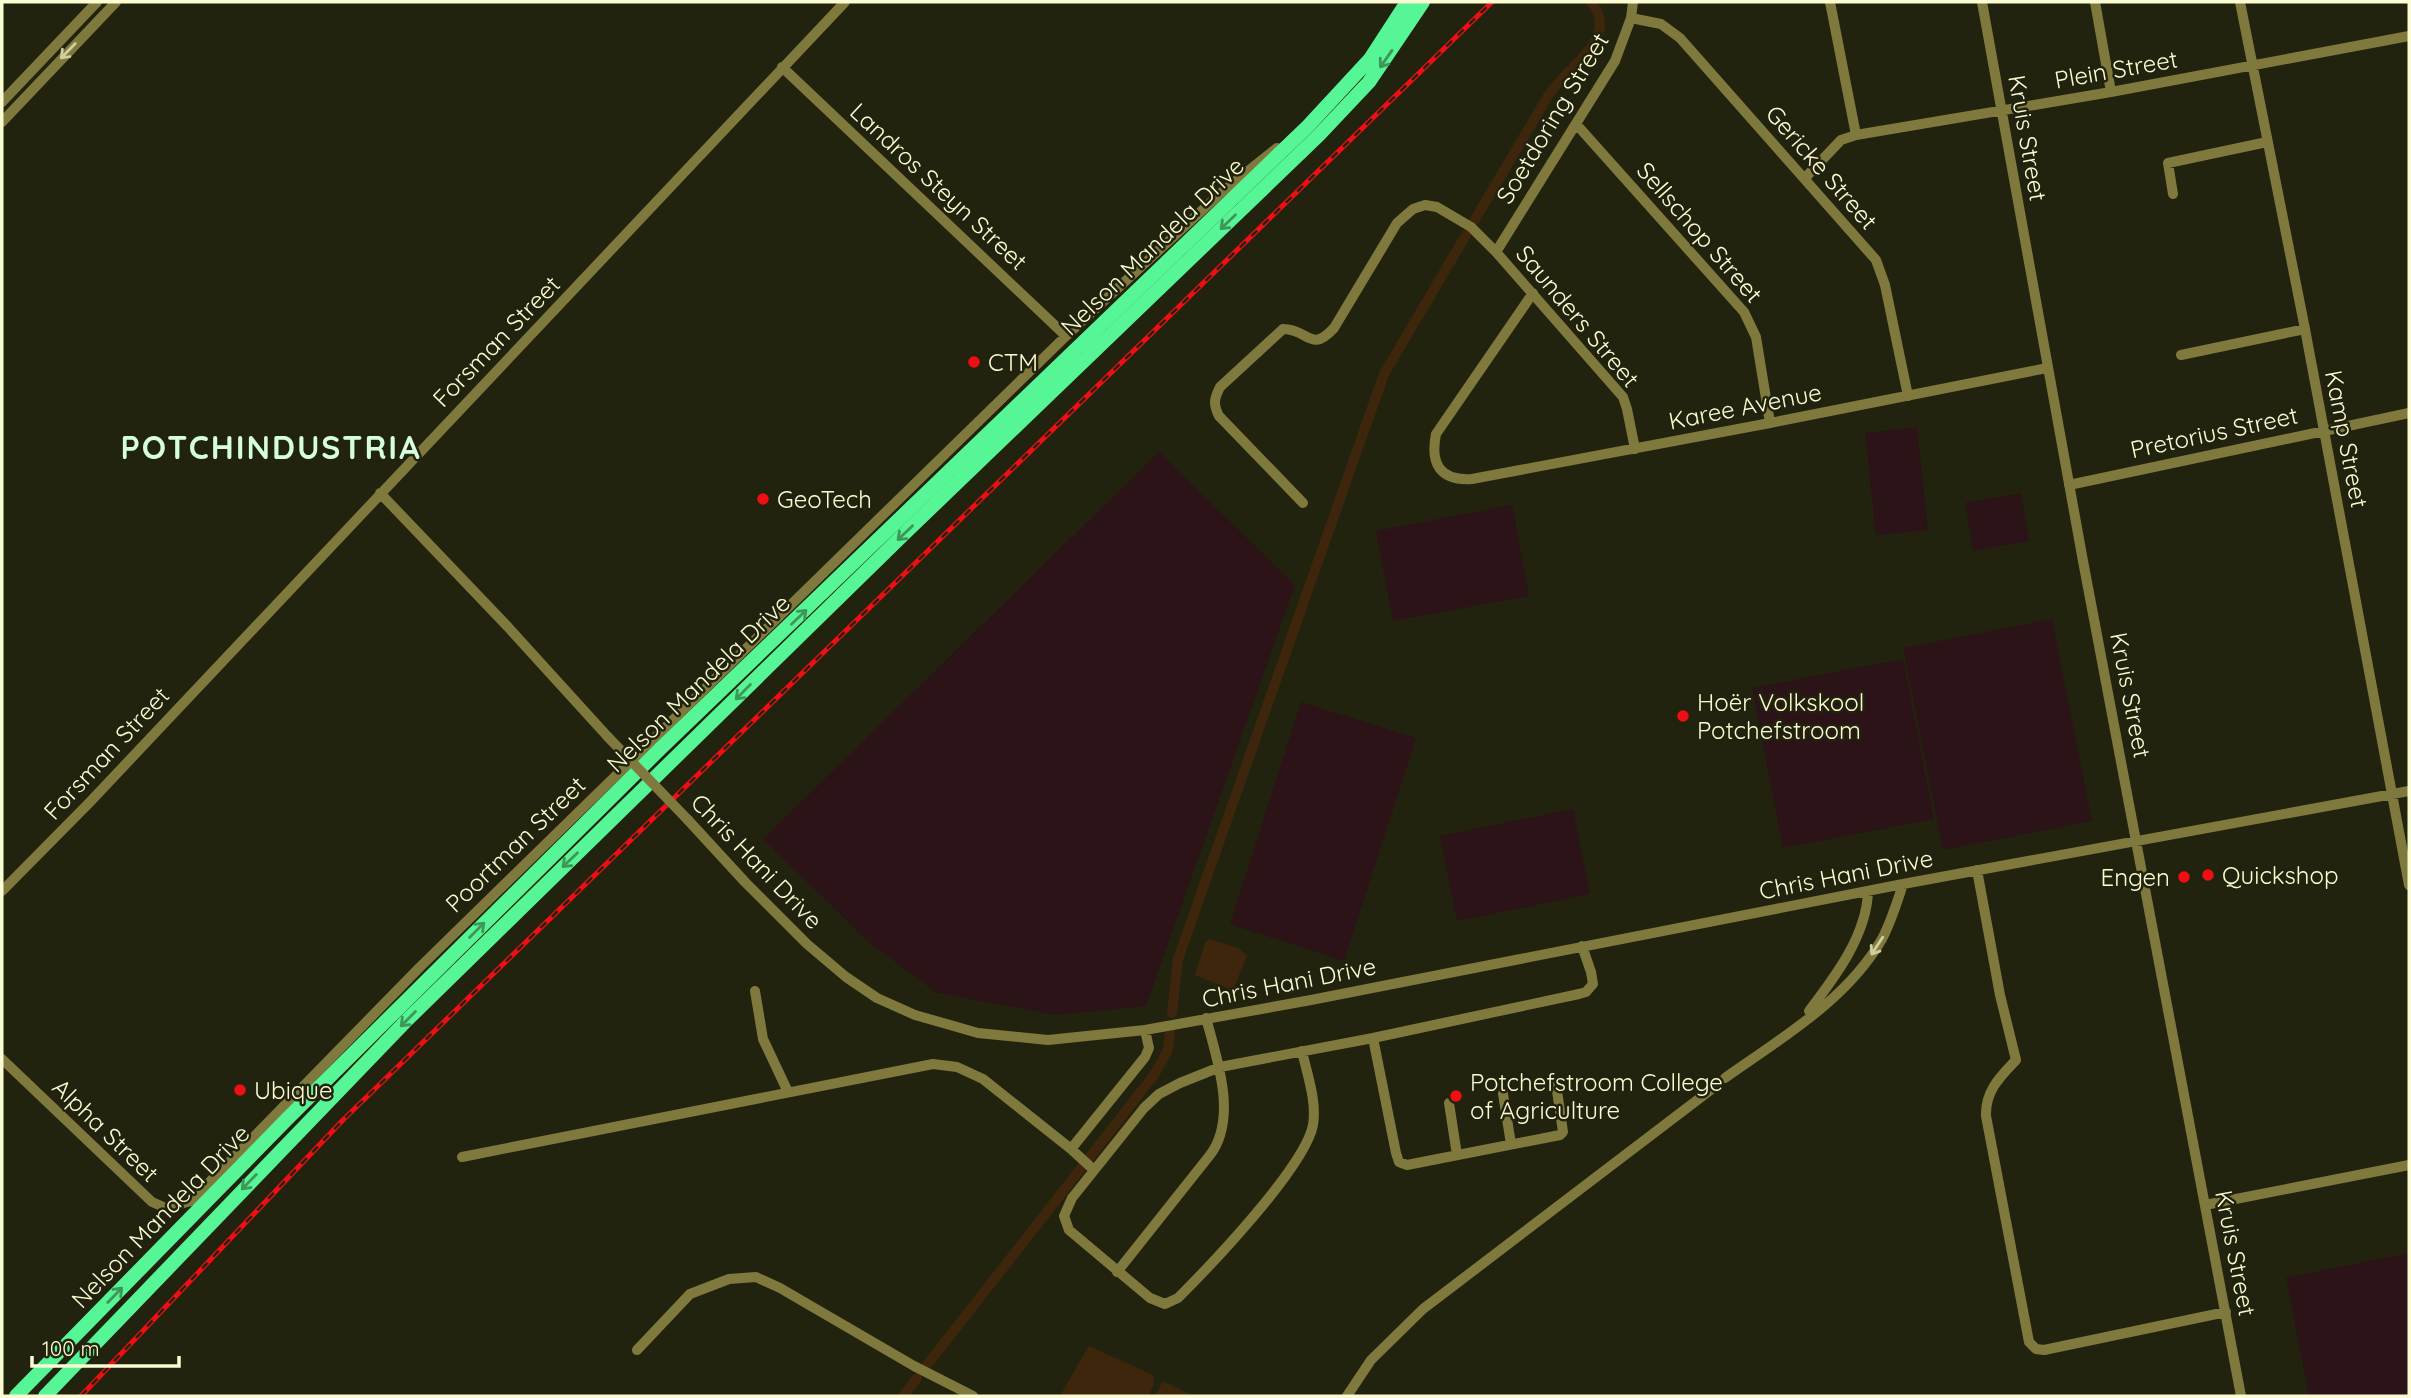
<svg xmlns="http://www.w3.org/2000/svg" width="2411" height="1398" font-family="Quicksand,sans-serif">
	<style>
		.green { fill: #2c1317 }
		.water { fill: #3e260d }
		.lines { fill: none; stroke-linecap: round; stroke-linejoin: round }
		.canal { stroke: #3e260d; stroke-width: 10 }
		.minor { stroke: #7f793d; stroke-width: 10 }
		.highway { stroke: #56f595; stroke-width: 14 }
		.rail-casing { stroke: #ee0e14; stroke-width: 5 }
		.rail { stroke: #22230f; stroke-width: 2.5; stroke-dasharray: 8; stroke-linecap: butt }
		.minor-bridge { stroke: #7f793d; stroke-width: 10 }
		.oneway { stroke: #d0ce9e }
		.oneway2 { stroke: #3f9659 }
		.poi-dot { fill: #ee0e14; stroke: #22230f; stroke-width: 2.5 }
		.labels { text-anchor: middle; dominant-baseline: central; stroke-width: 5; stroke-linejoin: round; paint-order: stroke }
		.street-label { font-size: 24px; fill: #fcfcd3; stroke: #22230f }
		.poi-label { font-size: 24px; fill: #fcfcd3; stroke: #22230f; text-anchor: start }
		.district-label { font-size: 32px; font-weight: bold; letter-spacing: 2px; fill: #d5fddf; stroke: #22230f }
	</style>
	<rect width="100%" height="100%" fill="#22230f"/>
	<!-- green -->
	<path class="green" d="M1917,427L1928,530L1876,535L1865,433Z
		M1159,452L1295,585L1146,1006L1057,1015L937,993L870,943L763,839Z
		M2021,493L2029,541L1973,551L1965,503Z
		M1512,505L1529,596L1393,621L1376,531Z
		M2052,619L2092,821L1943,850L1903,648Z
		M1903,659L1934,819L1783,848L1752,688Z
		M1301,702L1416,738L1344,961L1230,924Z
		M1573,809L1590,894L1457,921L1440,836Z
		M2409,1253V1396H2309L2286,1278Z"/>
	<!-- water -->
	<path class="water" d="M1209,939L1238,948L1247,956L1233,990L1195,975L1205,943Z
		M1089,1346L1153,1375L1154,1384L1148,1396H1060Z
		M1163,1381L1193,1396H1155Z"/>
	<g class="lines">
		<!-- canal -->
		<path class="canal" d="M1474,221L1548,96C1553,90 1557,83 1563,78C1581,58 1617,33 1591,2
			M1172,1013L1178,959L1384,374L1466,235
			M927,1365L1154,1075L1168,1050L1170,1031
			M903,1396L917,1378"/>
		<!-- minor -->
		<path class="minor" d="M1830,2L1856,135
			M1982,2L2083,561L2241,1396
			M2095,2L2111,92
			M2240,2L2305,329L2409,885
			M1631,18L1661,24L1680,38L1876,260L1885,285L1908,396
			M782,67L1066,336
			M2,102L97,2
			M2,122L116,2
			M1577,125L1744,312L1756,337L1770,423
			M1805,178L1841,140L1856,135L2111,92L2409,36
			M2173,194L2168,163L2267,142
			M1496,252L1615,61L1631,18L1633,2
			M1533,293L1436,434C1430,464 1440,481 1472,479L1770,423L2047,368
			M2181,355L2305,329
			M2069,485L2409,413
			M380,493L508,627L608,737
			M1303,503L1219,416C1213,404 1214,399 1220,387L1283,329C1309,329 1310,354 1334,328L1397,223L1413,209L1425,205L1437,207L1471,227L1496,252L1623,397L1627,409L1635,449
			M688,820L745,882L807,944L846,977L877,998L915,1015L978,1033L1048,1040L1145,1030L1311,1000L1903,884L2409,791
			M1977,870L2000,995L2016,1060C2000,1077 1985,1091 1986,1116L2029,1342L2036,1349L2044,1350L2226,1312
			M2,891L89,803L845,2
			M755,991L763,1039L788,1092
			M1809,1011C1835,977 1867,935 1868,891
			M1373,1038L1396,1153L1399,1162L1407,1165L1560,1135L1563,1132L1556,1084
			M1302,1051C1307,1074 1317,1101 1313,1125C1305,1167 1210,1266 1178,1298L1165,1304L1150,1298L1069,1230L1064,1216L1072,1198L1144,1108L1159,1094L1180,1083L1220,1067L1373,1038L1579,994L1586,992L1593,984L1591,972L1582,946
			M2,1059L152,1202L166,1208L191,1201L420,967L1066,336L1222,192L1277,148
			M1725,1078C1780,1039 1847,1000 1882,939C1891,922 1897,903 1903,884
			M1503,1094L1511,1144
			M1449,1103L1457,1155
			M1071,1149L1094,1170
			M462,1157L933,1064L957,1067L983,1079L1071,1149L1145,1057L1149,1048L1145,1030
			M2205,1205L2409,1165
			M1117,1272L1210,1155C1238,1118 1217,1059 1206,1018
			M637,1350L690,1294L729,1279L756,1277L780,1288L914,1366L973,1396
			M1347,1396L1371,1360L1423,1309L1717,1085"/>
		<!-- highway -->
		<path class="highway" d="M16,1396L288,1118L661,748L1308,126L1370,59L1407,2
			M45,1396L408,1019L907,531L1319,135L1369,82L1423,2"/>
		<!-- rail casing -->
		<g class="rail-casing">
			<path id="rail" d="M81,1396L343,1120L1492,2"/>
		</g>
		<!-- rail -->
		<use href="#rail" class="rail"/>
		<!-- minor-bridge -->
		<path class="minor-bridge" d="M608,737L688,820"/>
	</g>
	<!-- one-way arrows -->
	<defs><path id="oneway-shaft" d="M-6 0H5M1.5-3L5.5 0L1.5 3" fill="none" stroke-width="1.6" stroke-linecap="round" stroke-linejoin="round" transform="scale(1.75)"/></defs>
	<g class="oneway">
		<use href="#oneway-shaft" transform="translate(68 51) rotate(134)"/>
		<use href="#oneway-shaft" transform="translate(1877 946) rotate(123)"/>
	</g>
	<g class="oneway2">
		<use href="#oneway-shaft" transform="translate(1386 59) rotate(125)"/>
		<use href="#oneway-shaft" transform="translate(1228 222) rotate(136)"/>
		<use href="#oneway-shaft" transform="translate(905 533) rotate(136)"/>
		<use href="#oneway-shaft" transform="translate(799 617) rotate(-44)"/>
		<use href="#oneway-shaft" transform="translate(743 692) rotate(135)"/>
		<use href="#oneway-shaft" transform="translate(570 860) rotate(136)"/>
		<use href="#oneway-shaft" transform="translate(477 930) rotate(-45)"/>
		<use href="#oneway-shaft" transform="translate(408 1019) rotate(135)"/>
		<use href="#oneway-shaft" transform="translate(249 1182) rotate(134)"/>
		<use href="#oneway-shaft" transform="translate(115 1295) rotate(-46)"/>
	</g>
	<!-- markers -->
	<g class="poi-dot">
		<circle cx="974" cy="362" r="7"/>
		<circle cx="763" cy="499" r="7"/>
		<circle cx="1683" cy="716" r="7"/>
		<circle cx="2208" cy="875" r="7"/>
		<circle cx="2184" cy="877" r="7"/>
		<circle cx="240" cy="1090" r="7"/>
		<circle cx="1456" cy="1096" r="7"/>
	</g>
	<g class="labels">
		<!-- street labels -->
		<g class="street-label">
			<text transform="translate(2116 69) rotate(-10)">Plein Street</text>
			<text transform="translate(1552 118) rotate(-59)">Soetdoring Street</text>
			<text transform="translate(2028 138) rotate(80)">Kruis Street</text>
			<text transform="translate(1822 167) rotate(49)">Gericke Street</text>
			<text transform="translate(939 186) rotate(43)">Landros Steyn Street</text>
			<text transform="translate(1700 232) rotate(49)">Sellschop Street</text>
			<text transform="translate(1152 246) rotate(-44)">Nelson Mandela Drive</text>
			<text transform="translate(1578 316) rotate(50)">Saunders Street</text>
			<text transform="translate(496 341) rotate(-46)">Forsman Street</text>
			<text transform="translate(1745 406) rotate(-11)">Karee Avenue</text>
			<text transform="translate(2214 432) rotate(-12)">Pretorius Street</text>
			<text transform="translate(2347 439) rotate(79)">Kamp Street</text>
			<text transform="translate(698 683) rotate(-44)">Nelson Mandela Drive</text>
			<text transform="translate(2131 695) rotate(79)">Kruis Street</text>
			<text transform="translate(106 753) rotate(-47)">Forsman Street</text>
			<text transform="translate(515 844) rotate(-44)">Poortman Street</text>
			<text transform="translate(757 861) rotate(46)">Chris Hani Drive</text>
			<text transform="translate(1846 874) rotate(-11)">Chris Hani Drive</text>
			<text transform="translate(1289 982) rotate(-11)">Chris Hani Drive</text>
			<text transform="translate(106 1130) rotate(44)">Alpha Street</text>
			<text transform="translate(160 1216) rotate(-46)">Nelson Mandela Drive</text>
			<text transform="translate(2236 1253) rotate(79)">Kruis Street</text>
		</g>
		<!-- poi labels -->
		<g class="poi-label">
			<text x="988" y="362">CTM</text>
			<text x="777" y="499">GeoTech</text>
			<text x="1697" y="702">Hoër Volkskool<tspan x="1697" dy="28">Potchefstroom</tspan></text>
			<text x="2222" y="875">Quickshop</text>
			<text x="2170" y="877" text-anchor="end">Engen</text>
			<text x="1470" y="1082">Potchefstroom College<tspan x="1470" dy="28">of Agriculture</tspan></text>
			<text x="254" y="1090">Ubique</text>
		</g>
		<!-- district labels -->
		<g class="district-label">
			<text x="271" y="447">POTCHINDUSTRIA</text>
		</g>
	</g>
	<!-- border -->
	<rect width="2411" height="1398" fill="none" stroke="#fcfcd3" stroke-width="7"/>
	<!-- scale -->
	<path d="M32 1356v10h147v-10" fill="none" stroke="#fcfcd3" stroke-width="3.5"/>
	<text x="42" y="1356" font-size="21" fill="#fcfcd3" stroke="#22230f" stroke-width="5" paint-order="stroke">100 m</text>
</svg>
